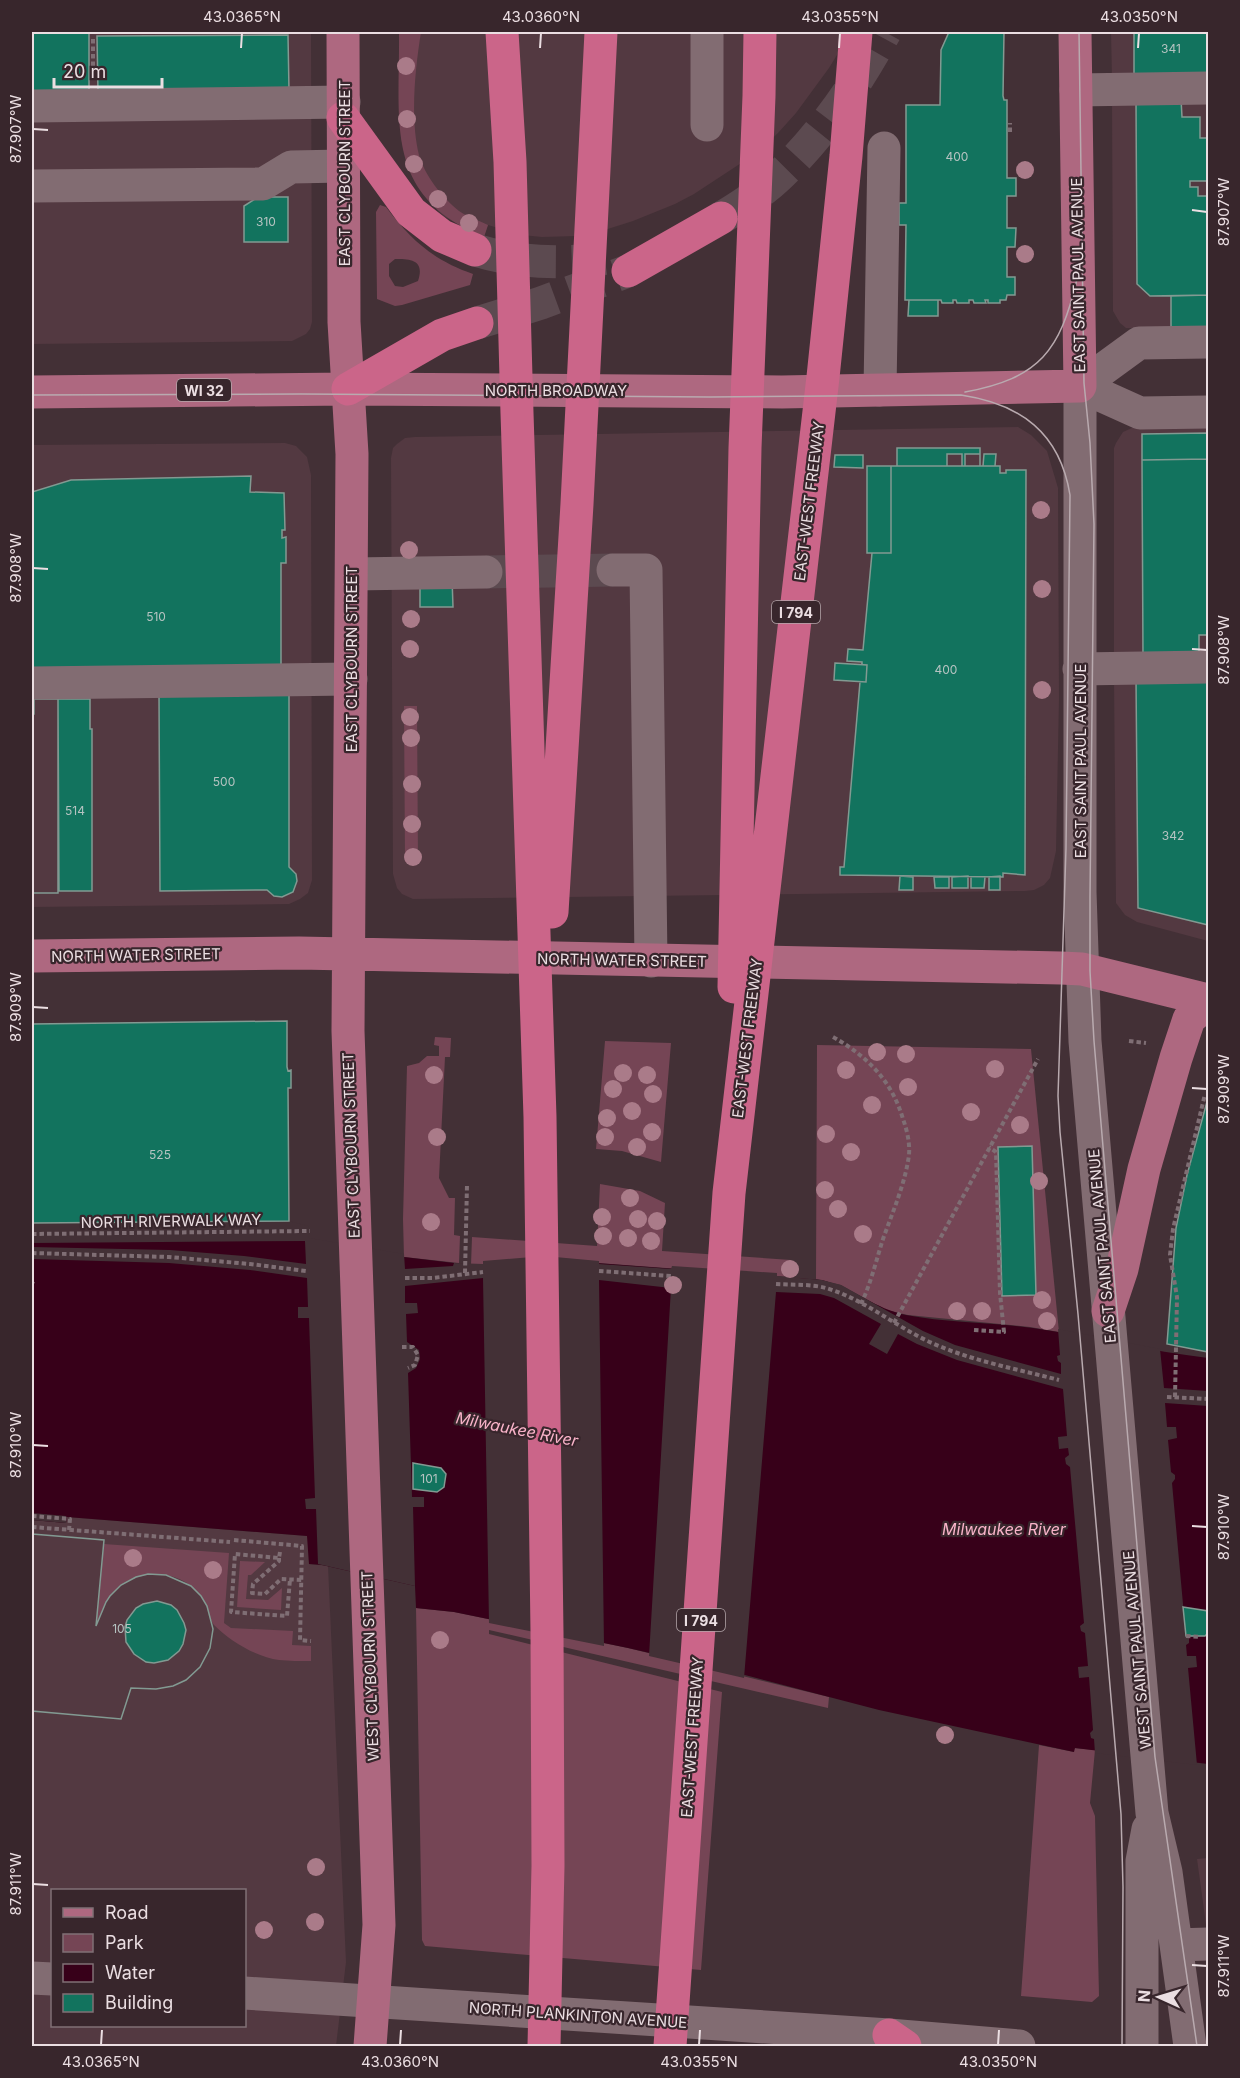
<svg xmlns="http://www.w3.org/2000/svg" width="1240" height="2078" font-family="Inter,sans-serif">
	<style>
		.built { fill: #533941; fill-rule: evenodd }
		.green { fill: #754555; fill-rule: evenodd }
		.water { fill: #370019 }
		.pier { fill: #433036 }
		.building { fill: #12735e; stroke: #829a92; stroke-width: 1.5; fill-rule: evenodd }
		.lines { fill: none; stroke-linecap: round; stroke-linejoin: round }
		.minor-tunnel { stroke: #5c4a50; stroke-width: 33; stroke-dasharray: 33 16; stroke-linecap: butt }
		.highway-tunnel { stroke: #5c4a50; stroke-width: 33; stroke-dasharray: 33 16; stroke-linecap: butt }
		.path { stroke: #7f6e74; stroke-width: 4; stroke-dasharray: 4.5 3; stroke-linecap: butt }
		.minor { stroke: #826c72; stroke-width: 33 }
		.major { stroke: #ae6880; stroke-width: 33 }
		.highway { stroke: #cb6589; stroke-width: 33 }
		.tram { stroke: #b9aaaf; stroke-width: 1.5 }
		.tree { fill: #aa7b89 }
		.ticks { fill: none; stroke: #ebdee2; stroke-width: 2 }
		.labels { text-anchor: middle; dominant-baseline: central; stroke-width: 4.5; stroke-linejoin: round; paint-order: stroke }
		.number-label { font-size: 12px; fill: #b5c3c1 }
		.shield { fill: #38262c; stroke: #b5a7ab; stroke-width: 1.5 }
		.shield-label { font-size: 14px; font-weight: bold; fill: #ebdee2 }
		.street-label { font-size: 15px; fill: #ebdee2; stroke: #38262c }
		.water-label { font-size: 16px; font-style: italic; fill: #f9b3c9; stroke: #38262c }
		.neatline { fill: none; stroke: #ebdee2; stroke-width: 2 }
		.ticks-label { font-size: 15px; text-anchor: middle; fill: #ebdee2 }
	</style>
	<rect width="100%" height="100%" fill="#433036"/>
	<!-- built -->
	<path class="built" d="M32,32H311L312,322L310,329L306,334L292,341L32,344Z
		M399,32H851L829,68L796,113L778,133L758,152L694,194L675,204L633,221L595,233L577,236L542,237L522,235L488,225L484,237L445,217L439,212L421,191L408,169L401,138Z
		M1111,32H1208V77L1112,78Z
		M1208,99V328H1126L1120,323L1113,311L1112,100Z
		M1208,426V660L1114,661V448L1116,443L1123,432L1134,427Z
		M1018,427L1031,435L1047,451L1058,488L1059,698L1056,851L1050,878L1044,885L1034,890L1025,891L413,899L402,894L397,888L393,874L391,458L393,448L397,444L405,438L415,437Z
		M285,443L296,446L307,457L311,475L312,880L308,893L300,899L289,904L32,907V445Z
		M1208,677V941L1137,922L1125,915L1116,903L1114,678Z
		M67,1517L308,1536L309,1564L328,1566L346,1962L336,2046H32V1520L66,1523ZM52,1890H244V2026H52Z
		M1208,1858V1939L1197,1859Z"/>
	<!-- green -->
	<path class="green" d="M399,32H421C415,69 410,119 419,155C425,176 442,197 459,211C467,217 478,220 488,225L484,237C383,196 400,123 399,32Z
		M380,205L386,207C411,240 433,260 473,274L470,285L402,305L395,306L377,299L376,212ZM395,259C411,259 425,260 418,281L403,287L395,286L389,276V264Z
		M404,706H417L418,862H405Z
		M435,1037L451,1038L450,1057H445L439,1178L449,1198H455L454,1235L460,1236L459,1263L404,1257L403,1219L407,1066L419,1063L427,1056H439V1046L434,1045Z
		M605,1041L671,1043L661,1162L622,1151L596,1149Z
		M817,1045L1031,1049L1059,1332L1030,1327L908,1315L886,1310L841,1285L816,1279Z
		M600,1184L640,1191L665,1203L662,1251L791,1260L797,1266L795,1274L789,1277L543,1259L471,1265L472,1237L597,1246Z
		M104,1544L229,1553L224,1623L231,1628L293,1631L292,1645L311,1646V1661C300,1661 289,1661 279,1660C256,1657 230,1641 214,1625C209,1619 208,1605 201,1596C177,1566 133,1568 109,1597C103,1606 100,1618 96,1626Z
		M240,1561L265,1562L251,1575H248L246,1599L268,1600L282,1588L281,1610L237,1607Z
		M416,1608L454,1612L628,1648L829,1697L828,1708L489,1630V1634L722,1692L701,1970L425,1946L422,1940Z
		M1039,1745L1074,1752V1748L1095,1750L1090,1803L1095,1816L1099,1996L1092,2002L1021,1996Z"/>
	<!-- water -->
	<path class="water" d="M289,1221L306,1240L404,1257L471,1265L543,1259L822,1280C852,1288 876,1309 906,1315C948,1323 991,1322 1033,1328C1092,1337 1150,1351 1208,1358V1764L1075,1748L1074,1752L879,1710L745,1675L628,1648L454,1612L416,1608L415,1586L322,1565L309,1564L307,1536L67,1517L66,1523L32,1520V1223Z"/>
	<!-- pier -->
	<path class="pier" d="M289,1221L308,1226L309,1238L404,1254L405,1269L453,1266L454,1263L483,1264V1261L544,1256L599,1261V1264L671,1269L672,1266L777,1273V1276L822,1280L841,1285L923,1331L955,1345L1061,1374V1363L1058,1361L1057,1356L1060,1355L1058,1329L1160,1349L1164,1388L1208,1391V1406L1165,1403L1167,1427H1176L1177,1438L1168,1440L1171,1472L1175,1475V1479L1172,1483L1186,1637L1189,1638V1643L1186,1645L1187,1656H1196L1197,1667L1188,1668L1197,1765L1095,1753L1094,1739L1091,1738L1090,1733L1093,1730L1089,1677L1079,1678L1078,1667L1088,1666L1085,1633L1081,1631L1080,1626L1084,1623L1070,1467L1066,1464L1065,1458L1069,1455L1068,1448L1059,1449L1058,1437L1067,1436L1063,1389L957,1360L917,1344L898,1334L887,1354L869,1344L881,1324L834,1298L820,1294L776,1292L744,1678L649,1656L671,1288L599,1280L604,1646L489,1623L483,1278L405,1286V1303H417L418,1313L406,1314L407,1342L419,1350L420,1359L416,1368L408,1373L412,1497H424V1507H413L415,1586L318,1564L316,1509H306L305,1499L315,1498L309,1318H298V1307H308L307,1278L250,1270L169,1263L32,1259V1247L170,1250L244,1256L306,1264L305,1241L32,1243V1223Z
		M32,1513L66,1516V1523L32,1520Z"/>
	<!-- building -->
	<path class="building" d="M32,32H89V92H32Z
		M949,32H1004L1003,96L1004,100H1007V178H1016V196H1007V228H1016L1015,247H1007V277H1015V295H1007L1006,300H1000V303H988V300H985L986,303H974L973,300H969V303H957L956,300H953V303H942L941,300H905L906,225H899V203H906V105H940L941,50Z
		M1134,32H1208V77L1134,78Z
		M288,35L289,91L98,92L97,36Z
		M1181,99L1182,117H1200V138H1208V181H1190V187H1198V196H1208V295L1150,296L1137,284L1136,100Z
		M258,197H288V242H244V206Z
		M1208,295V328H1171V296Z
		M909,300H938V316H908Z
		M1208,433V459L1142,460V434Z
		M897,448H980V466H897Z
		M947,454H962V466H947Z
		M965,454H980V466H965Z
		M984,454H996L995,466H983Z
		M835,455H863V468L834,467Z
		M1208,459V635H1199V656L1143,657L1142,460Z
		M867,466H891V553H867Z
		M891,466H1000V473H1006V470H1026L1025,875L1003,873V877L840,875V867H844L860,682H866L867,665H862V662L847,661L848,649L863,650L872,553H891Z
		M251,476L250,492L284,493L285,530H282V538L286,537V563H281V668L32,672V492L71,480Z
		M420,578H452L453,607H420Z
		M835,663L867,665L866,682L834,680Z
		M1208,677V925L1138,908L1136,678Z
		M289,693V867L296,874L297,881L293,892L282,897L274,896L267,890L160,891L159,694Z
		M34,699H58V893H32V714H34Z
		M34,699H58V893H32V714H34Z
		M58,699H90V729H92V891H59Z
		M900,876L913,877V890H899Z
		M968,876V888H952V877Z
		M1000,876V890H989V877Z
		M934,877H949V888H935Z
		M971,877H985L984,888H971Z
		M287,1021V1067L288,1071L291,1070V1088H288L289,1221L32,1223V1024Z
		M1208,1098V1352L1167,1344L1176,1228L1187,1175Z
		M1032,1146L1036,1295L1002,1296L998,1147Z
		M413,1463L441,1468L446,1474L444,1487L437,1492L413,1489Z
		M32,1534L104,1540L96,1626L106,1602L110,1596L121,1585L136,1577L148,1574L166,1575L191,1586L201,1596L207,1606L213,1629L210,1648L200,1667L186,1680L173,1686L156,1689L131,1688L121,1719L32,1711ZM157,1601L171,1605L177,1610L184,1623L186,1630L183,1644L179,1651L168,1660L154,1663L146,1662L134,1654L126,1642L125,1627L127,1620L136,1608L143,1604Z
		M32,1534L104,1540L96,1626L106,1602L110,1596L121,1585L136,1577L148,1574L166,1575L191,1586L201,1596L207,1606L213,1629L210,1648L200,1667L186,1680L173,1686L156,1689L131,1688L121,1719L32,1711Z
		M1183,1607L1208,1611V1633L1205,1636H1186Z"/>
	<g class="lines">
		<!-- minor-tunnel -->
		<path class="minor-tunnel" d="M486,572L613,570"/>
		<!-- highway-tunnel -->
		<path class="highway-tunnel" d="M721,218C741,206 761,193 778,177C821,136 857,84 885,32
			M475,250C520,264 573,265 619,256
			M477,323L541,303L628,271"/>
		<!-- path -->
		<path class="path" d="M93,39V71
			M1010,132V123
			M833,1037C867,1056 892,1081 903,1119C907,1130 910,1143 909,1155C905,1184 893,1211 883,1239C876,1261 871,1283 861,1304
			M1129,1041L1146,1043
			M32,1234L310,1231
			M32,1253L169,1257L250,1264L306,1271
			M599,1271L671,1276
			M465,1273L467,1185
			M405,1278H432L483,1272
			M32,1283L34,1284
			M776,1284C792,1285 811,1284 826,1288C864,1299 896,1327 932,1343C972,1361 1017,1369 1059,1380
			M894,1323L1038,1059
			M974,1330L1004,1332L1000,1293L996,1152L989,1147
			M402,1347H413L418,1355L415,1365L408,1368
			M1167,1397L1208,1399
			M1175,1397L1177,1297L1170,1255L1173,1229L1205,1094
			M32,1516L70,1519L69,1530
			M32,1527L230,1542
			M234,1540L302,1546L300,1640L311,1641
			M280,1552L279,1558L235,1554L231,1612L287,1616L290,1579
			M279,1558V1561L253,1584L252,1593L265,1594L281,1579L302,1580
			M1186,1636L1200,1637"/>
		<!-- minor -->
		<path class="minor" d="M707,32V125
			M1076,90L1208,88
			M32,106L344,102
			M32,186L263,184L291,167L343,166
			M1080,386V892L1085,1041L1152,1813L1166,1872L1190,2046
			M1080,386L1139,343L1208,342
			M1080,386L1140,413L1208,412
			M880,390L884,148
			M613,570H646L651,961
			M352,574L486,572
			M1079,669L1208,667
			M32,683L351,679
			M1176,1945L1208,1944
			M32,1978L52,1979
			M244,1993L889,2035L1019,2046
			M1142,2046V1861L1148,1829"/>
		<!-- major -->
		<path class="major" d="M343,32L344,322L352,454L348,1031L379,1925L370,2046
			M32,392L348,389L782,392L1080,386L1075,32
			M32,956L299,953L1061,968L1082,969L1208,1000
			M1108,1311L1122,1269L1144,1169L1176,1058L1189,1019L1208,1003"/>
		<!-- highway -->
		<path class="highway" d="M502,32L510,162L517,413L540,1117L547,1632L548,1866L544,2046
			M343,118L411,212L442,236L475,250
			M628,271L721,218
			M348,389L442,335L477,323
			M552,912L577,504L601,32
			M734,987L745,448L759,96L760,32
			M889,2035L905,2046
			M670,2046L729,1193L823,377L846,156L856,32"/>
		<!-- tram -->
		<path class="tram" d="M1079,32L1084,383L1090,443L1094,524L1090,897V971L1094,1041L1155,1757L1197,2046
			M965,392C1040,378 1060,351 1077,279
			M32,395L301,394L710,397L961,395C1021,404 1060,433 1070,495L1066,848L1058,1096L1060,1132L1078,1314L1121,1814L1123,1887L1122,2046"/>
	</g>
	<!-- trees -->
	<g class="tree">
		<circle cx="406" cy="66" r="9"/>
		<circle cx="407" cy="119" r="9"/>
		<circle cx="414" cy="164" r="9"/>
		<circle cx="1025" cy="170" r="9"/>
		<circle cx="438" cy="199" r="9"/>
		<circle cx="469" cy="223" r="9"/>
		<circle cx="1025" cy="254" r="9"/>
		<circle cx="1041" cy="510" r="9"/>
		<circle cx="409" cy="550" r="9"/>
		<circle cx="1042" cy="589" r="9"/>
		<circle cx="411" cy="619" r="9"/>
		<circle cx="410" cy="649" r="9"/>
		<circle cx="1042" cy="690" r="9"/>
		<circle cx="410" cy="717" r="9"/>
		<circle cx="411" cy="738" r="9"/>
		<circle cx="412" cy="784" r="9"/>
		<circle cx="412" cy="824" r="9"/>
		<circle cx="413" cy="857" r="9"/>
		<circle cx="877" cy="1052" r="9"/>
		<circle cx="906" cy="1054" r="9"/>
		<circle cx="995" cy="1069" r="9"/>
		<circle cx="846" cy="1070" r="9"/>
		<circle cx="623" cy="1073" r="9"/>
		<circle cx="434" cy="1075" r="9"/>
		<circle cx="647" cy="1075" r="9"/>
		<circle cx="908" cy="1087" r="9"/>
		<circle cx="613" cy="1089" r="9"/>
		<circle cx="653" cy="1094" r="9"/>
		<circle cx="872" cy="1105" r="9"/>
		<circle cx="632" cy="1111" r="9"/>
		<circle cx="971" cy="1112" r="9"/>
		<circle cx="607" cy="1118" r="9"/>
		<circle cx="1020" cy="1125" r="9"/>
		<circle cx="652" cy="1132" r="9"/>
		<circle cx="826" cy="1134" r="9"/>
		<circle cx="437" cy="1137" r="9"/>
		<circle cx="605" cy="1137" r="9"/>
		<circle cx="637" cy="1147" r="9"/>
		<circle cx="851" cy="1152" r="9"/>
		<circle cx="1039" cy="1181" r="9"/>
		<circle cx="825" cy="1190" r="9"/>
		<circle cx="630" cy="1198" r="9"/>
		<circle cx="838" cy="1209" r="9"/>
		<circle cx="602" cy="1217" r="9"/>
		<circle cx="638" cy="1219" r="9"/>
		<circle cx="657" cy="1221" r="9"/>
		<circle cx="431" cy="1222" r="9"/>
		<circle cx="863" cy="1234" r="9"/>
		<circle cx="603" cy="1236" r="9"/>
		<circle cx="628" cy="1238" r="9"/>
		<circle cx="651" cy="1241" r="9"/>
		<circle cx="790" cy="1269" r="9"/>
		<circle cx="673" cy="1285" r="9"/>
		<circle cx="1042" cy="1300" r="9"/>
		<circle cx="957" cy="1311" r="9"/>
		<circle cx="982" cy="1311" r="9"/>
		<circle cx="1047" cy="1321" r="9"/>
		<circle cx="133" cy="1558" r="9"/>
		<circle cx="213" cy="1570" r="9"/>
		<circle cx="440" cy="1640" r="9"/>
		<circle cx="945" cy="1735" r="9"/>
		<circle cx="316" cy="1867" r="9"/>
		<circle cx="315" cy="1922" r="9"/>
		<circle cx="264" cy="1930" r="9"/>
	</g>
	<!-- ticks -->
	<path class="ticks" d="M241,48L242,33M540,48L541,33M839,48L840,33M1138,48L1139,33M33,129L48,130M1192,210L1207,212M33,568L48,569M1192,649L1207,650M33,1007L48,1008M1192,1088L1207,1089M33,1445L48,1446M1192,1526L1207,1527M33,1884L48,1885M1192,1965L1207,1966M101,2045L102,2030M400,2045L401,2030M699,2045L700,2030M998,2045L999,2030"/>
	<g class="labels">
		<!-- number labels -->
		<g class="number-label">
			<text x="1171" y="48">341</text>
			<text x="957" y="156">400</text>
			<text x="266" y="221">310</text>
			<text x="156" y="616">510</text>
			<text x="946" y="669">400</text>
			<text x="224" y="781">500</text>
			<text x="75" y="810">514</text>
			<text x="1173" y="835">342</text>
			<text x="160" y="1154">525</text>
			<text x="429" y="1478">101</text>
			<text x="122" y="1628">105</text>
		</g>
		<!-- shield labels -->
		<g class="shield">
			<rect x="177" y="379" width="54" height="22" rx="4.5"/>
			<rect x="772" y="601" width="48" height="22" rx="4.5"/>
			<rect x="677" y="1609" width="48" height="22" rx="4.5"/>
		</g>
		<g class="shield-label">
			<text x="204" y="390">WI 32</text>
			<text x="796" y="612">I 794</text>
			<text x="701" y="1620">I 794</text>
		</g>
		<!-- street labels -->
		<g class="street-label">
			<text transform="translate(344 173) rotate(-90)">EAST CLYBOURN STREET</text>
			<text transform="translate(1078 275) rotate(-91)">EAST SAINT PAUL AVENUE</text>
			<text x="556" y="390">NORTH BROADWAY</text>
			<text transform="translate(809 501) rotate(-83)">EAST-WEST FREEWAY</text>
			<text transform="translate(351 659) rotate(-90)">EAST CLYBOURN STREET</text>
			<text transform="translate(1080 761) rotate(-90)">EAST SAINT PAUL AVENUE</text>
			<text transform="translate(136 955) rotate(-1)">NORTH WATER STREET</text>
			<text transform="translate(622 960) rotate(1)">NORTH WATER STREET</text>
			<text transform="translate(747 1038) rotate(-83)">EAST-WEST FREEWAY</text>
			<text transform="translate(351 1145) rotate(-92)">EAST CLYBOURN STREET</text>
			<text transform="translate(171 1221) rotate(-1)">NORTH RIVERWALK WAY</text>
			<text transform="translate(1102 1246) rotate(-95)">EAST SAINT PAUL AVENUE</text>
			<text transform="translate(1137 1650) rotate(-95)">WEST SAINT PAUL AVENUE</text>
			<text transform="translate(370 1666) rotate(-92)">WEST CLYBOURN STREET</text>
			<text transform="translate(692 1737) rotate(-86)">EAST-WEST FREEWAY</text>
			<text transform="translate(578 2015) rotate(4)">NORTH PLANKINTON AVENUE</text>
		</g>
		<!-- water labels -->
		<g class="water-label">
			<text transform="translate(517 1429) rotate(11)">Milwaukee River</text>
			<text x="1004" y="1529">Milwaukee River</text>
		</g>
	</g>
	<!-- border -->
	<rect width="1240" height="2078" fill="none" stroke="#38262c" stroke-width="66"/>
	<!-- legend -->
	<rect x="51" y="1889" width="195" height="138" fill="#38262c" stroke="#807075" stroke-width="1.5"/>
	<rect x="63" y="1908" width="30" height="9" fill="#ae6880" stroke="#807075" stroke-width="1.5"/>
	<text x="105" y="1919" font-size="18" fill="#ebdee2">Road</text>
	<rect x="63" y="1934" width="30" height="18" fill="#754555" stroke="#807075" stroke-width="1.5"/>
	<text x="105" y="1949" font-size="18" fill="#ebdee2">Park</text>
	<rect x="63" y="1964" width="30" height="18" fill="#370019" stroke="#807075" stroke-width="1.5"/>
	<text x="105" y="1979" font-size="18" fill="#ebdee2">Water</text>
	<rect x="63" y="1994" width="30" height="18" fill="#12735e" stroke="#807075" stroke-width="1.5"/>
	<text x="105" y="2009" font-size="18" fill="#ebdee2">Building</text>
	<!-- north arrow -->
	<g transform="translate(1159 1997) rotate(274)" stroke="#38262c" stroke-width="4.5" paint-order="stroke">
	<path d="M0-4.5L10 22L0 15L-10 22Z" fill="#ebdee2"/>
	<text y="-9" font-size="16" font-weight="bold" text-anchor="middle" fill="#ebdee2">N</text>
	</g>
	<!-- scale -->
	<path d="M54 78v9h108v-9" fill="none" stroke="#ebdee2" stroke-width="3"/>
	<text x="63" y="78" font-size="18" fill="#ebdee2" stroke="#38262c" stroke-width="4.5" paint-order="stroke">20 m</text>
	<rect x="33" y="33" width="1174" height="2012" class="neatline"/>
	<g class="ticks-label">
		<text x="242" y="22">43.0365°N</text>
		<text x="541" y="22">43.0360°N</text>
		<text x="840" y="22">43.0355°N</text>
		<text x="1139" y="22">43.0350°N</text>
		<text transform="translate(16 129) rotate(-90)" y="5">87.907°W</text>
		<text transform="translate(1224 212) rotate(-90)" y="5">87.907°W</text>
		<text transform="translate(16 568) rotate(-90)" y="5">87.908°W</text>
		<text transform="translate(1224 650) rotate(-90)" y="5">87.908°W</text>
		<text transform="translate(16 1007) rotate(-90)" y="5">87.909°W</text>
		<text transform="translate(1224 1089) rotate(-90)" y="5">87.909°W</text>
		<text transform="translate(16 1445) rotate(-90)" y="5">87.910°W</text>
		<text transform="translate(1224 1527) rotate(-90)" y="5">87.910°W</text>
		<text transform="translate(16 1884) rotate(-90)" y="5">87.911°W</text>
		<text transform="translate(1224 1966) rotate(-90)" y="5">87.911°W</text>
		<text x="101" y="2067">43.0365°N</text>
		<text x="400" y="2067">43.0360°N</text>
		<text x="699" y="2067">43.0355°N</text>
		<text x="998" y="2067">43.0350°N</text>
	</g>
</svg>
